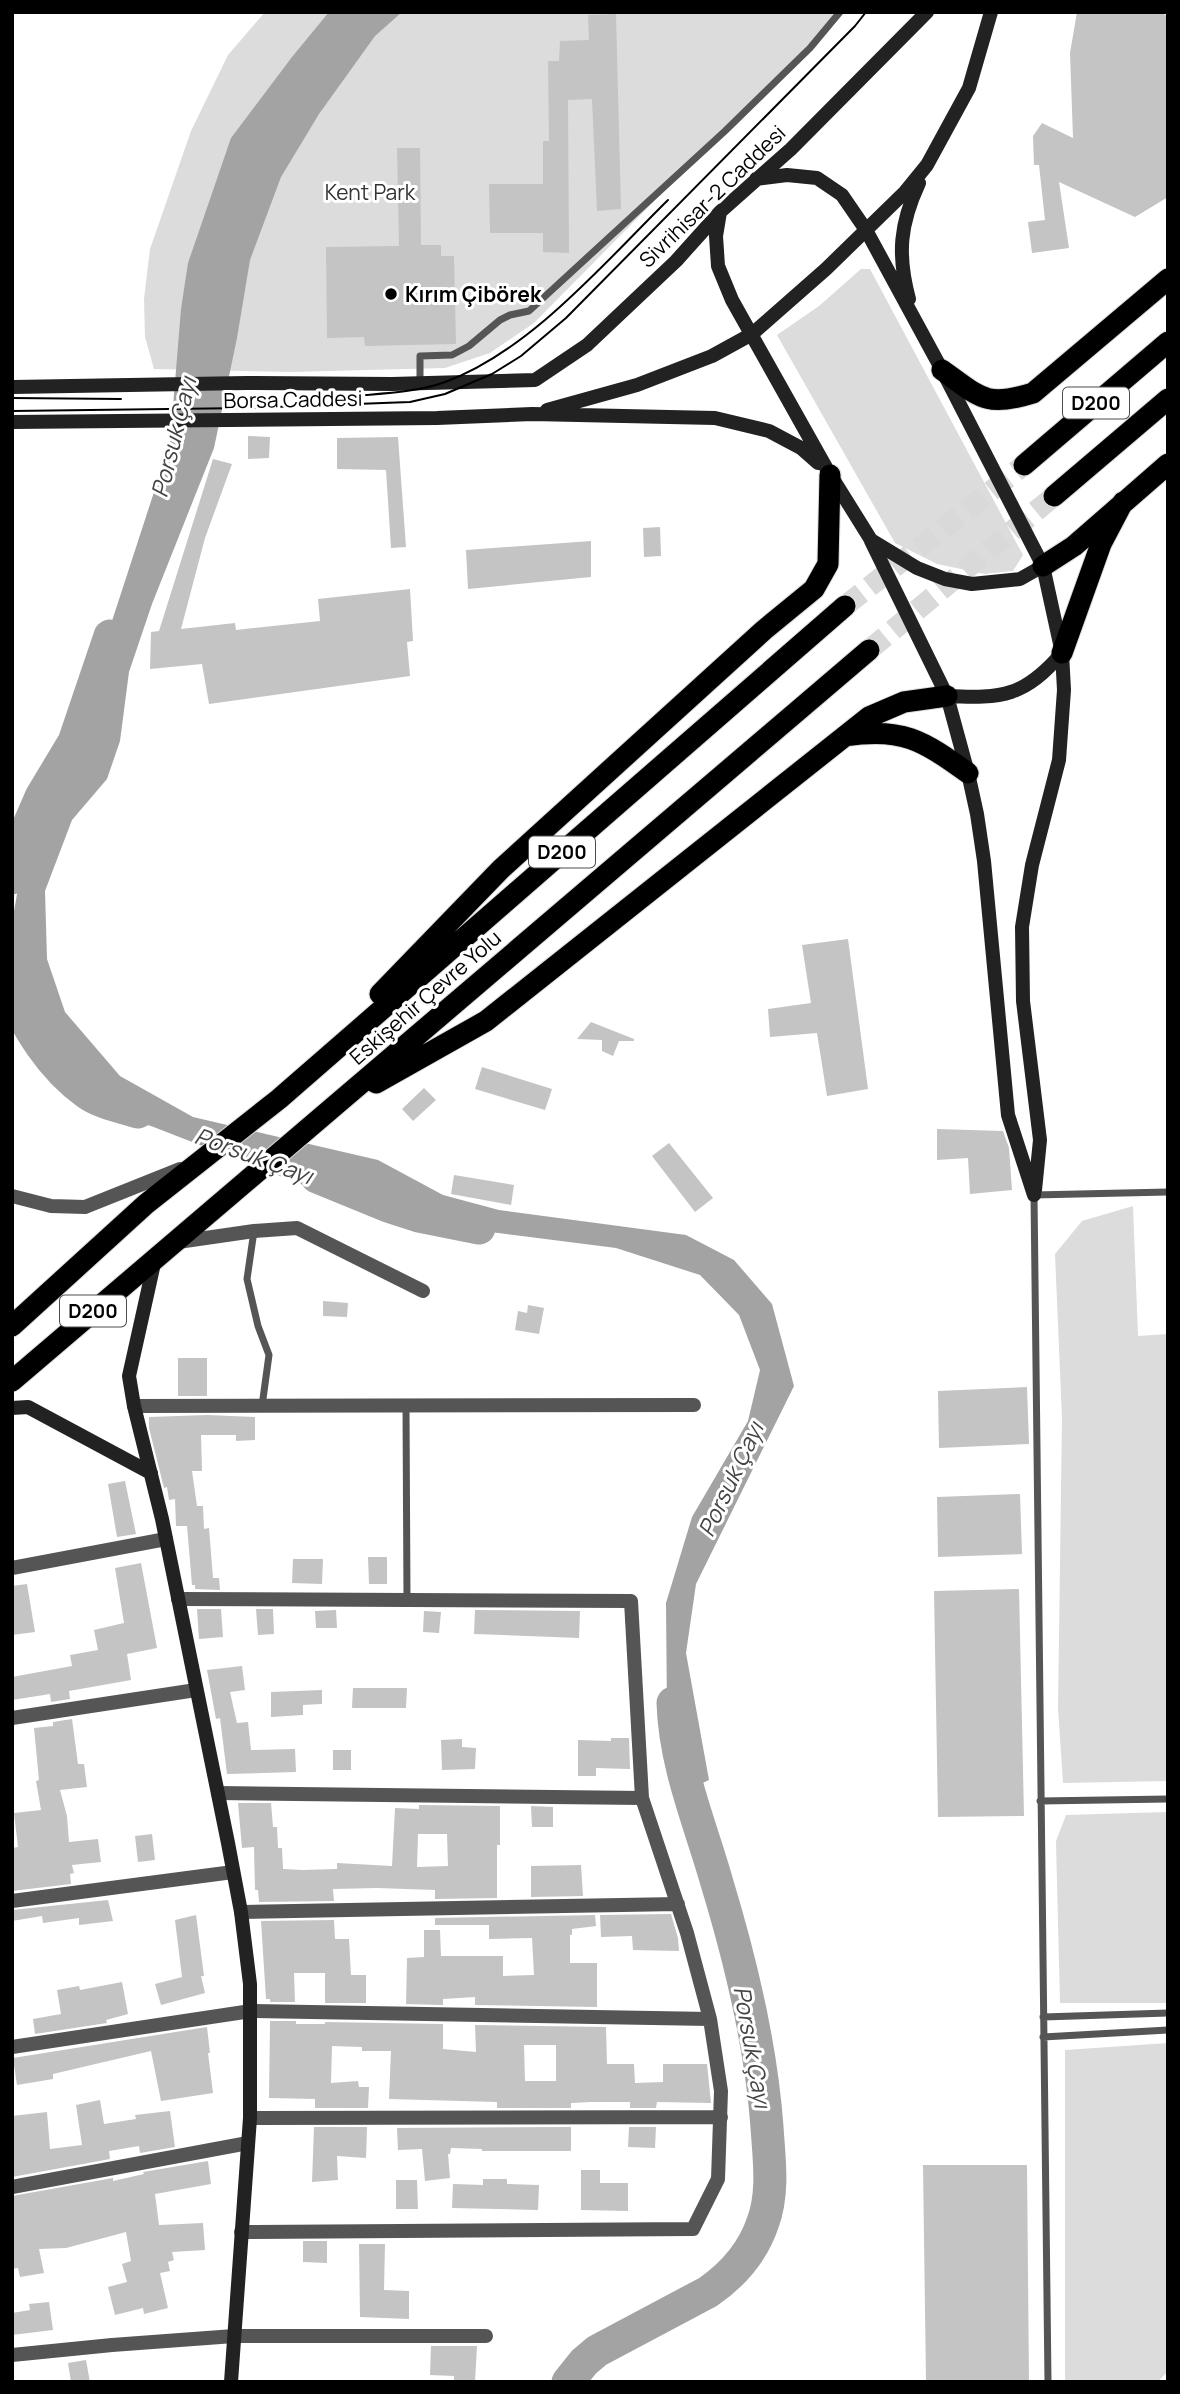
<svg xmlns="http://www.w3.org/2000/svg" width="1180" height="2394" font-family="Manrope,sans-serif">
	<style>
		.green { fill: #dcdcdc }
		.water { fill: #a3a3a3 }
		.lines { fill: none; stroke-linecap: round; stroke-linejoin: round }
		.river { stroke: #a3a3a3; stroke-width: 33 }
		.building { fill: #c4c4c4; fill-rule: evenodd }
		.highway-tunnel { stroke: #d9d9d9; stroke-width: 21; stroke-dasharray: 21 10; stroke-linecap: butt }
		.highway-casing { stroke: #dbdbdb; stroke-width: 23 }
		.lane { stroke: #555; stroke-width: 7 }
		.street { stroke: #555; stroke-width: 14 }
		.secondary { stroke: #222; stroke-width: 14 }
		.highway { stroke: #000; stroke-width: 21 }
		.tram { stroke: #000; stroke-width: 2 }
		.poi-dot { fill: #000; stroke: #fff; stroke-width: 2.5 }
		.labels { text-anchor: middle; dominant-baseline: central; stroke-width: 6; stroke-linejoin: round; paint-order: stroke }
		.shield { fill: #fff; stroke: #4c4c4c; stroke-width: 2 }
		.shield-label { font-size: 19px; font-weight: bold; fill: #000 }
		.park-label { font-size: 21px; fill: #333; stroke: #fff }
		.street-label { font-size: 21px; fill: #000; stroke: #fff }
		.poi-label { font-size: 21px; font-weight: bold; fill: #000; stroke: #fff; text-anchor: start }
		.water-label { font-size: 23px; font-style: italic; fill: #444; stroke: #fff }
	</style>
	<rect width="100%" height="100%" fill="#fff"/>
	<!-- green -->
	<path class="green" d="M265,12H841L534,323L490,353L445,368L291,372L154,369L145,337L144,299L150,249L191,131L228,55Z
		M861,269H870L1023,555L1013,571L985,574L937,564L895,543L777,335L819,306Z
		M1133,1206L1138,1336L1168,1334V1781L1063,1783L1058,1708L1062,1418L1055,1254L1082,1221Z
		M1168,1812V2003H1060L1056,1841L1066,1815Z
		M1168,2043V2371L1158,2382H1065V2050Z"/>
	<!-- water -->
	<path class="water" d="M329,12H402L375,36L319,114L281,177L250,260L237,338L214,448L152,604L129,672L120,741L107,779L72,820L45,891L47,959L65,1012L120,1076L193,1117L378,1160L443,1195L499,1210L686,1235L734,1260L772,1304L794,1386L696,1584L686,1653L709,1780L690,1789L667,1714L666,1603L692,1517L748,1421L760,1370L739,1315L700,1275L616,1248L451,1227L395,1200L311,1188L151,1126L117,1116L68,1072L24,998L12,965V923L32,807L89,740L96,670L170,443L181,309L188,263L231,138L292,57Z"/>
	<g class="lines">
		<!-- river -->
		<path class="river" d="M12,878L28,827L41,797L74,742L110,636
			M12,987C24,1026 53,1069 87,1093C101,1103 122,1107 138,1112
			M317,1177L388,1206L419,1216L479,1228
			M568,2382L584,2362L597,2351L708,2292C734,2274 753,2252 763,2222C774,2192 769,2159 767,2127C761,2044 741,1962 717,1883C700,1823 675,1766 673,1703"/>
	</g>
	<!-- building -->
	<path class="building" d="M1077,12H1159L1168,16V197L1135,217L1059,182L1069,248L1032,253L1028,222L1045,220L1039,165H1034L1033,136L1042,123L1073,138L1070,53Z
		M616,14L621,209L597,211L592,99L568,100L569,253L543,252V233H490L489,184H543V141H549L548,61H559L560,41L589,40L588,15Z
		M397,148H420L421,245H441V256H454L456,344L365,346L364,337L327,338L326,247L399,246Z
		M248,436L270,437L269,458L248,459Z
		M398,437L406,547L391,548L386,470L337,469V438Z
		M213,459L232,464L205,538L181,629L235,623L236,630L320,621L318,599L410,589L413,641L407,642L410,676L209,704L202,664L150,669L151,632L159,631Z
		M660,527L661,556L644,557L643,528Z
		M591,541V577L468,589L466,550Z
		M848,939L868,1089L827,1096L817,1033L770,1037L768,1009L811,1003L802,945Z
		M591,1022L634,1039V1041H619L613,1056L602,1051V1040L577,1039Z
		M482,1067L552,1089L545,1110L475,1089Z
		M424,1088L436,1100L413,1121L402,1109Z
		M937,1129L1003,1131L1009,1148L1012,1190L970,1194L968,1158L937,1160Z
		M669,1143L713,1198L695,1212L652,1156Z
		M454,1175L514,1185L511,1205L451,1194Z
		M323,1301L348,1303L347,1317L323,1316Z
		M528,1305L544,1308L539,1334L515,1330L518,1311L527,1313Z
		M178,1358H207V1396H178Z
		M1027,1387L1029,1444L939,1448L938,1391Z
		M207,1415L255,1417V1440L236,1441V1435H201L202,1471H192L197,1506H203L204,1529L209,1528L213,1578H219L220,1590L195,1589V1585H192L187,1526H176L175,1499L169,1500L167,1487L164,1488L149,1428V1417Z
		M125,1481L136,1534L117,1537L108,1484Z
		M1020,1494L1022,1554L938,1557L937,1497Z
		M368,1557H387V1584H369Z
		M293,1559H323L322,1584L292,1583Z
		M141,1563L157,1648L127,1654L131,1680L69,1691L70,1699L51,1702L50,1694L12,1700V1677L72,1666L70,1655L98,1650L94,1630L124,1623L115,1568Z
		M27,1584L35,1632L12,1635V1586Z
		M1019,1589L1024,1816L938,1817L934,1591Z
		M197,1609H221L223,1637L199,1639Z
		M256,1609H273L274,1634L258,1635Z
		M336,1610L337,1628H316L315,1611Z
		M475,1610L580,1611L579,1638L474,1634Z
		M424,1611L441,1612L439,1633L423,1632Z
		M242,1666L245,1690L230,1692L237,1723L248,1722L251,1750L295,1749L296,1772L227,1774L220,1718L216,1719L207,1670Z
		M353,1688H407L406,1708H352Z
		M322,1690V1704L303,1705V1715L271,1717V1692Z
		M72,1719L78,1764H84L87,1787L60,1790L67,1816L69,1842L98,1839L101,1862L72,1865L74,1873L70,1874L71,1884L12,1891V1848L18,1847L14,1813L41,1810L36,1781L39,1780L34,1728L53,1726V1722Z
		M611,1738H629L630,1769L596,1768V1776H578V1740L611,1741Z
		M462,1739V1747L476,1748L475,1769L442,1770L441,1740Z
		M333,1750H351V1770H333Z
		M238,1803H271L273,1827H277L278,1848H282L283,1869L302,1870L337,1869V1863L392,1866L395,1808L419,1809V1805L500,1806V1845H497V1898L435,1899V1890L377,1888L333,1889L334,1901L259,1902L258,1890H255L254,1847L242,1848ZM418,1834H447L448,1866L417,1867Z
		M531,1806L553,1807V1827H532Z
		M152,1834L155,1860L138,1862L135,1836Z
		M581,1865L583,1896L531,1897V1866Z
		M108,1900L113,1921L79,1925V1918L43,1923L42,1916L12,1921V1910Z
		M671,1914L678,1938L679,1951L633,1950L632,1936L601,1937L600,1915Z
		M196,1915L204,1976H201L205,1993L161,2005L155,1984L182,1977L175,1920Z
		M595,1915L596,1926L572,1929V1935H570V1963H597V2007L475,2005V1997L443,1999V2005L406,2004L407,1958L424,1957V1930H440L441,1956H503V1976L534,1975L532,1938L489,1939V1925H435V1918Z
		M334,1920L335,1939H349L351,1975H366V2003H325V1973H294L295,2002H270V1999H266L261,1921Z
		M122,1982L128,2014L106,2020L107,2023L35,2034L33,2019L61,2014L57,1990L79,1986L80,1990Z
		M270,2021H296V2024H325V2022L443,2024V2049L476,2052L475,2025L606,2027L607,2064H634L635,2083L663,2082V2064H707L711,2103L657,2102L656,2108H630V2102H591L571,2103V2108H497V2102L389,2099L391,2051H362V2047L332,2046L331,2083L358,2081L359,2087H369L368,2108H315V2099L269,2098ZM524,2045H556V2081H525Z
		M207,2027L210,2053H208L213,2093L161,2101L151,2051L53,2074V2079L17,2085L13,2058Z
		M100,2100L104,2124L136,2119L135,2115L170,2111L175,2147L140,2153L139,2146L109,2151L110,2159L12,2177V2116L47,2112L50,2149L82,2145L76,2105Z
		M314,2127H367L366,2158L337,2156L338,2180L312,2182Z
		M571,2127V2151H482V2149L451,2148L450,2154H448L450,2178L425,2181L422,2149L398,2150L397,2128Z
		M629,2127H656L655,2148L628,2147Z
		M208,2161L211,2184L155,2194L159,2225L203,2223L205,2250L172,2252L174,2260L168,2262L170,2271L160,2273L168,2308L144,2314L143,2308L115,2315L108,2287L127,2282L122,2264L131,2261L126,2232L66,2248L39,2249L44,2273L20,2277L18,2268L12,2269V2196L113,2178V2181L144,2174L143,2172Z
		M923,2165H1027L1029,2382H926Z
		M581,2170H600V2183H628V2211L581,2210Z
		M483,2179H507V2184L539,2185L538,2210L452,2208L453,2184L483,2185Z
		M396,2180H417L418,2209H396Z
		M303,2241H327V2263L303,2262Z
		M359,2244H385L384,2290L409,2291V2319L360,2317Z
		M49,2302L53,2330L12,2335V2313L30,2310L29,2304Z
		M431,2346H477L475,2382H454V2376L430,2375Z
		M86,2360L90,2382H71L68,2363Z"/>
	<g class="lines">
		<!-- highway-tunnel -->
		<path class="highway-tunnel" d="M845,606L1024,465
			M869,650L1054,496"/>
		<!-- highway casing -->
		<g class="highway-casing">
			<path id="highway" d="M942,370C980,397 985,408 1033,393L1168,279
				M1024,465L1168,342
				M1054,496L1168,399
				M1043,566L1074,546L1168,464
				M1062,653L1101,544L1123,502
				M845,736C902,727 922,740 968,773
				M380,994L501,869L764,630L814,589L828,564L830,475
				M376,1083L486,1021L869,717L904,702L947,696
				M12,1326L146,1204L279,1099L845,606
				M12,1381L869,650"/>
		</g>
		<!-- lane -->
		<path class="lane" d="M420,383V356L452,355L469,346L500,320L510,315L529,311L725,131L810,48L840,12
			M254,1231L247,1279L258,1326L269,1355L262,1406
			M406,1406L407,1600
			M1040,1801L1168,1799
			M1043,2017L1168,2013
			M1043,2037L1168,2030
			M1048,2382L1034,1195L1168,1192"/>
		<!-- street -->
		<path class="street" d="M12,1196L51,1206L85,1207L180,1169
			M178,1242L254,1231L297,1228L423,1291
			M134,1406L694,1405
			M12,1568L166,1539
			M178,1599L631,1601L642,1798
			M12,1718L196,1690
			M218,1793L642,1798L687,1933L710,2019L721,2091L718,2179L693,2229L241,2232
			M12,1901L233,1872
			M241,1912L678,1904
			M12,2047L251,2011L710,2019
			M250,2118L721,2117
			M12,2187L248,2143
			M12,2355L112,2345L234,2336H486"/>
		<!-- secondary -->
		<path class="secondary" d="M720,212L716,236L718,266L732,300L828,471L871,540L917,568L945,579L972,584L1020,579L1043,566L942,370L866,230L842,195L817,178L787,175L756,179
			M909,299C897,254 900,224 919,183
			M12,387L247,383L392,384L535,380L587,345L676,261L720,212L791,149L927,12
			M547,410L637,385L712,356L752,334L826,269L905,192L927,165L969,88L991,12
			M12,422L437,418L532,414L715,418L769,431L801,448L818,463
			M871,541L947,696L968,773L977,814L984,861L1008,1115L1034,1195
			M947,696C1003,699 1025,696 1062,653L1043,566
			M1035,1190L1040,1140L1023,1001L1022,927L1032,865L1059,760L1064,690L1062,653
			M155,1259L129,1376L134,1406L162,1519L228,1843L241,1912L250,1984V2118L231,2382
			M12,1408L28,1407L151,1473"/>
		<!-- highway -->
		<use href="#highway" class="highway"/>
		<!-- tram -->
		<path class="tram" d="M366,395C391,393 421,391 445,382C530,351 605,262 668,200
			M12,398L121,399
			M12,411L247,408L410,402L445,394L492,374L521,356L566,318L855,26L866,12"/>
	</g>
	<!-- markers -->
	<circle class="poi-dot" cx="391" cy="294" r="7"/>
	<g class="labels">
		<!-- shield labels -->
		<g class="shield">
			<rect x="1063" y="387.5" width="66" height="31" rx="5"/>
			<rect x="529" y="836.5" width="66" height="31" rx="5"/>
			<rect x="60" y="1295.5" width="66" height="31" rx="5"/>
		</g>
		<g class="shield-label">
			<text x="1096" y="403">D200</text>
			<text x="562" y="852">D200</text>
			<text x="93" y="1311">D200</text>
		</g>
		<!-- park labels -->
		<g class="park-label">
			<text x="370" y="192">Kent Park</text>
		</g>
		<!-- street labels -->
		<g class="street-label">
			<text transform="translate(712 196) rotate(-44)">Sivrihisar-2 Caddesi</text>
			<text transform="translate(293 399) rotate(-1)">Borsa Caddesi</text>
			<text transform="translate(425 997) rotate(-41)">Eskişehir Çevre Yolu</text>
		</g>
		<!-- poi labels -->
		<g class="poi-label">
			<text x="405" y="294">Kırım Çibörek</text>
		</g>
		<!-- water labels -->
		<g class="water-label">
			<text transform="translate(173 437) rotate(-76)">Porsuk Çayı</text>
			<text transform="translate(254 1155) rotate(20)">Porsuk Çayı</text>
			<text transform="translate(730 1479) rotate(-65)">Porsuk Çayı</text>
			<text transform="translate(753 2047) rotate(80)">Porsuk Çayı</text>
		</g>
	</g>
	<!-- border -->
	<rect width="1180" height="2394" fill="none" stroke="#000000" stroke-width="28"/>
</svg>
